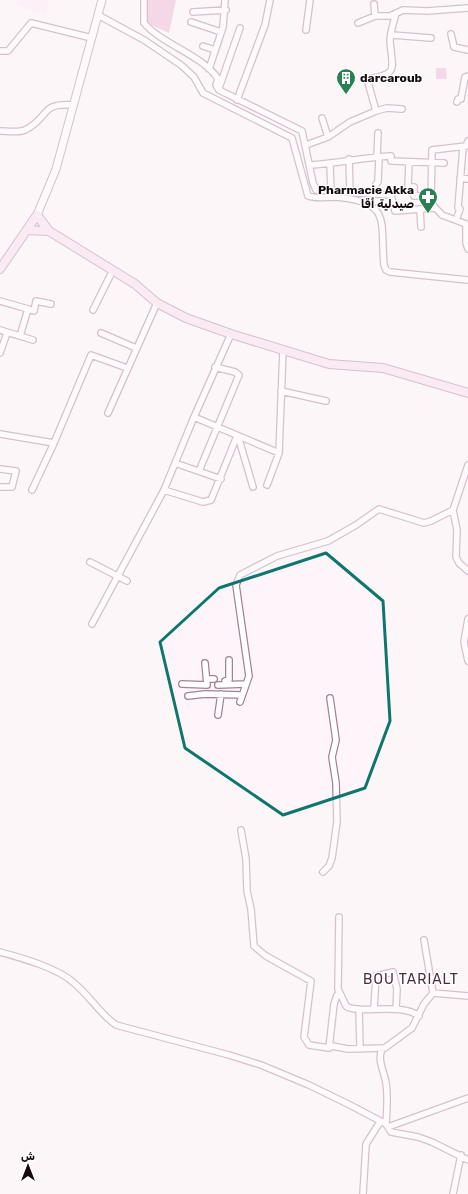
<svg xmlns="http://www.w3.org/2000/svg" width="468" height="1194" font-family="Rubik,Cairo,sans-serif">
	<style>
		.built { fill: #fceaf4 }
		.green { fill: #eab4d2 }
		.lines { fill: none; stroke-linecap: round; stroke-linejoin: round }
		.minor-casing { stroke: #a38295; stroke-width: 8 }
		.tertiary-casing { stroke: #a38295; stroke-width: 9 }
		.secondary-casing { stroke: #a38295; stroke-width: 10 }
		.minor { stroke: #fff; stroke-width: 5.5 }
		.tertiary { stroke: #fff; stroke-width: 7 }
		.secondary { stroke: #f7dcec; stroke-width: 8 }
		.marked { fill: none; stroke: #0f766e; stroke-width: 3; stroke-linejoin: round }
		.labels { text-anchor: middle; dominant-baseline: central; stroke-width: 3; stroke-linejoin: round; paint-order: stroke }
		.poi-label { font-size: 12px; font-weight: bold; fill: #160a11; stroke: #fff; text-anchor: start }
		.quarter-label { font-size: 14px; letter-spacing: 1px; fill: #482c3c; stroke: #fff }
	</style>
	<rect width="100%" height="100%" fill="#fdf5f9"/>
	<!-- built -->
	<path class="built" d="M17,0H48L47,16L16,5Z"/>
	<!-- green -->
	<path class="green" d="M147,0H176L169,33L145,22Z
		M436,68H446L447,79H436Z"/>
	<g class="lines">
		<!-- minor casing -->
		<g class="minor-casing">
			<path id="minor" d="M144,0V23C163,45 204,56 218,79L216,85L219,90L302,131L313,183L316,190L391,195L395,211L435,208
				M374,4L375,16
				M193,12L226,10
				M98,15L144,40L181,65L194,77L203,93L292,138L308,196C317,199 326,197 336,197C392,202 380,220 384,265L386,270L390,272L468,280
				M191,22L221,32
				M358,23L375,16H390L403,10L427,11L468,8
				M306,30L310,0
				M451,34L454,47L468,50
				M392,35L431,38
				M203,46L215,50
				M0,51H8L31,23L92,38
				M209,69L223,27L225,0
				M219,88L240,28
				M237,100L265,25L270,0
				M457,102L458,99H461L465,77L468,76
				M376,111L387,108L402,109
				M322,118L328,137
				M0,131C7,131 18,133 25,130C50,118 39,102 74,105
				M468,141L466,146L432,150L431,203L442,215L466,224V243L468,249
				M306,145L328,137L350,122L376,111L367,79C400,74 392,69 390,41C390,33 394,21 396,13
				M377,157L378,133
				M349,159L350,193
				M409,162L408,187H414V196L430,195
				M330,164L331,192
				M310,165C337,164 363,157 391,156V161L444,163
				M460,178L468,179
				M375,193L376,184L378,182L379,157
				M420,209L421,227
				M456,220L460,209L458,208L463,147
				M0,301L28,309L20,336
				M28,309L34,311L36,301L51,304
				M93,310L113,270
				M0,330L33,340
				M101,333L136,348
				M0,353L7,333
				M281,391L326,401
				M108,413L157,303
				M194,417L279,453
				M0,434L54,443
				M238,436L253,487
				M175,463L221,479
				M468,465L453,510L457,530L456,557L459,563L468,571
				M0,469L16,471L12,487H0
				M199,471L239,375L235,372L215,367
				M267,485L279,453L283,350
				M32,490L54,443L91,355L127,368
				M164,490L203,502L211,500L237,436
				M90,562L127,581
				M468,619L464,642L468,661
				M92,624L164,490L194,417L231,334
				M207,679H214
				M182,684L207,685L205,663
				M226,684L225,681L229,680V660
				M218,685L246,684
				M188,696L205,694L242,695
				M240,702L249,676L236,585L240,575L277,556L328,541L356,525L379,509L424,523L431,521L453,510
				M218,715L221,694
				M241,830L246,859L247,891L251,909L254,946L266,956L311,981L304,1037L309,1045L329,1048
				M323,872L329,866L332,858L337,822L336,783L332,757L336,740L330,698
				M339,917L338,989L346,1006C358,1015 401,1002 419,1016
				M0,952C22,958 58,968 74,983C90,996 99,1013 116,1025L229,1055L261,1065L309,1085L350,1105L386,1124L391,1132L418,1137L432,1142L468,1160
				M433,993L468,996
				M339,995H337L334,1004L329,1048L332,1046L348,1049L385,1048
				M374,1008L376,976L393,972L397,989L396,1009
				M359,1009L360,1049
				M386,1124C387,1111 388,1096 386,1083C384,1071 377,1060 382,1049L386,1047L412,1028L424,1004L433,993L424,940
				M388,1127L468,1098
				M363,1194L366,1144L380,1122
				M453,1194L461,1155"/>
		</g>
		<!-- tertiary casing -->
		<g class="tertiary-casing">
			<path id="tertiary" d="M37,215L56,169L102,0"/>
		</g>
		<!-- secondary casing -->
		<g class="secondary-casing">
			<path id="secondary" d="M27,230L49,231
				M0,269L37,215L49,231L135,284L157,303L186,318L231,334L329,364L383,368L468,393"/>
		</g>
		<!-- minor -->
		<use href="#minor" class="minor"/>
		<!-- tertiary -->
		<use href="#tertiary" class="tertiary"/>
		<!-- secondary -->
		<use href="#secondary" class="secondary"/>
	</g>
	<!-- marked area -->
	<path d="M0 0H468V1194H0ZM326,553L383,601L390,721L365,788L283,815L185,748L160,642L219,588Z" fill="#fdf5f9" fill-opacity=".55" fill-rule="evenodd"/>
	<path class="marked" d="M326,553L383,601L390,721L365,788L283,815L185,748L160,642L219,588Z"/>
	<!-- icons -->
	<defs>
		<g id="building-pin" transform="scale(1)"><path d="M0 17L-7.5 6A9.5 9.5 0 1 1 7.5 6Z" fill="#298054" stroke="#fff"/><path d="M-4-6H4V6H1V3H-1V6H-4ZM-2.5-4.3h1.7v1.8h-1.7ZM.8-4.3h1.7v1.8H.8ZM-2.5-1h1.7V.8h-1.7ZM.8-1h1.7V.8H.8Z" fill="#fff"/></g>
		<g id="pharmacy-pin" transform="scale(1)"><path d="M0 17L-7.5 6A9.5 9.5 0 1 1 7.5 6Z" fill="#298054" stroke="#fff"/><path d="M-2-6h4v4h4v4h-4v4h-4v-4h-4v-4h4Z" fill="#fff"/></g>
	</defs>
	<g fill-rule="evenodd">
		<use href="#building-pin" x="346" y="78"/>
		<use href="#pharmacy-pin" x="428" y="197"/>
	</g>
	<g class="labels">
		<!-- poi labels -->
		<g class="poi-label">
			<text x="360" y="78">darcaroub</text>
			<text x="414" y="190" text-anchor="end">Pharmacie Akka<tspan x="414" dy="14">صيدلية أقا</tspan></text>
		</g>
		<!-- quarter labels -->
		<g class="quarter-label">
			<text x="411" y="979">BOU TARIALT</text>
		</g>
	</g>
	<!-- north arrow -->
	<g transform="translate(28 1166)" stroke="#ffffff" stroke-width="3" paint-order="stroke">
	<path d="M0-3L7 15L0 10L-7 15Z" fill="#160a11"/>
	<text y="-6" font-size="11" font-weight="bold" text-anchor="middle" fill="#160a11">ش</text>
	</g>
</svg>
